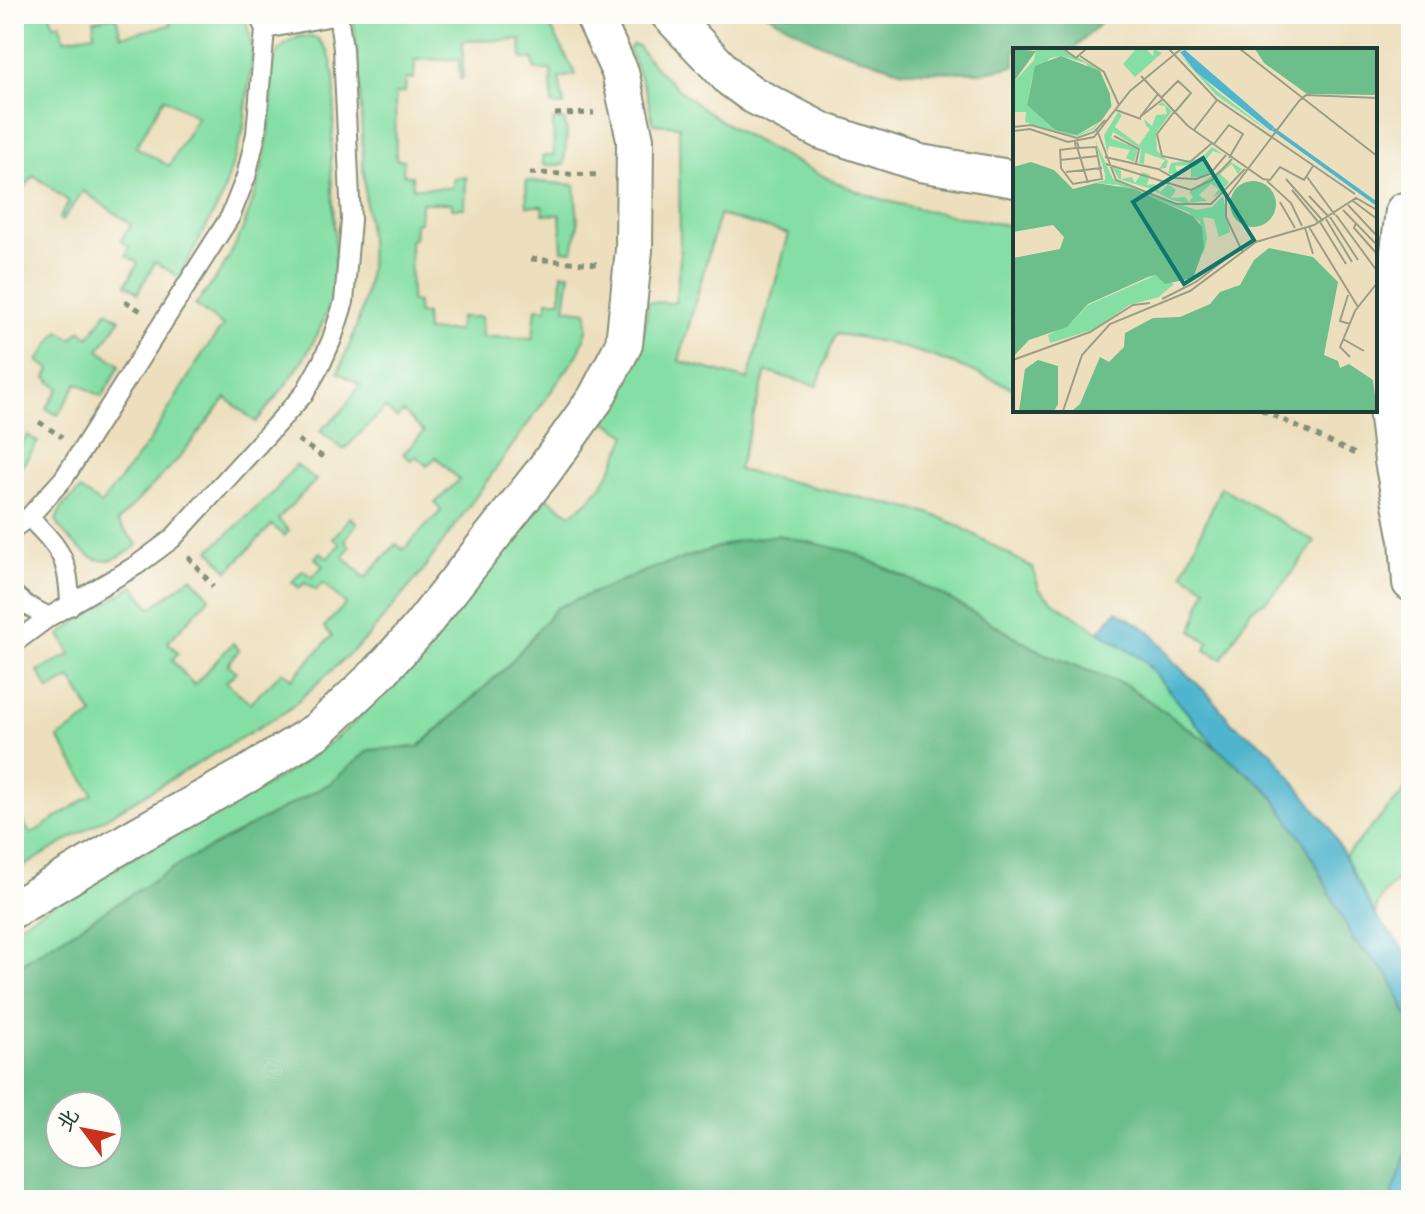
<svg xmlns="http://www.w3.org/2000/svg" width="1425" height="1214" font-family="Mali,'LXGW WenKai TC',sans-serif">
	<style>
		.green { fill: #85dfa4; stroke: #528e6c; stroke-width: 2; fill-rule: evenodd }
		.forest { fill: #6cbe8a; stroke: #467e5f; stroke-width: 2; fill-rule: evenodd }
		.water { fill: #4fb5ce; stroke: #377981; stroke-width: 2 }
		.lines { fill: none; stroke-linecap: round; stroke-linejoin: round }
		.lane-casing { stroke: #868e78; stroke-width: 22 }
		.street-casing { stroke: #868e78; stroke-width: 40 }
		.path { stroke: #868e78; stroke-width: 5; stroke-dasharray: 6 6; stroke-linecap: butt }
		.lane { stroke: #fff; stroke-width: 18 }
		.street { stroke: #fff; stroke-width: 36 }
		.inset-river { fill: none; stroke: #4fb5ce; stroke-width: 4 }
		.inset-road { fill: none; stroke: #9b9e86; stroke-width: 2 }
		.view { fill: #0f766e; fill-opacity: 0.15; stroke: #0f766e; stroke-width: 4 }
		.inset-edge { fill: none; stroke: #1f3d34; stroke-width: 4 }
	</style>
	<rect width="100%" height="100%" fill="#fdfcf7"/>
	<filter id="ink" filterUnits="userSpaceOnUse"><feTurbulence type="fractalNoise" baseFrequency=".0125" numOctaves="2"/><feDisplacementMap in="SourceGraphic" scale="16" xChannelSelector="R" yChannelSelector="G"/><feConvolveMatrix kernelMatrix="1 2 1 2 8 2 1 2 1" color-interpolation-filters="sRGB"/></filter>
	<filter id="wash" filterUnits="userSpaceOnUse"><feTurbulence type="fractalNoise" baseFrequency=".006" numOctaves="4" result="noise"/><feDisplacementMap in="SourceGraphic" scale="32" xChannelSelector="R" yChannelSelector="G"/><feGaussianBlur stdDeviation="1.8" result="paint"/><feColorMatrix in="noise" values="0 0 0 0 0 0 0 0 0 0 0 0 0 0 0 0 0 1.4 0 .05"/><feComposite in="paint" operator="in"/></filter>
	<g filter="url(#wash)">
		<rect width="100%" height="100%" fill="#eddfbd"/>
		<!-- green -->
		<path class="green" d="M14,14H50L54,25L60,23L64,39L94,34V20L116,16L121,36L171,25L169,14H245L253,53L243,131L221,200L179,277L155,262L138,293L126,284L138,263L126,255L130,247L121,240L131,224L83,191L62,221L59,219L69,202L34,175L22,191L14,188ZM164,98L197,117L169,166L136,147Z
			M386,14H544L576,75L559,78L564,106L552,105L551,70H535L533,59H522L521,40L463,41V78L460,79L459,59L415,60L414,79H406L405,92L395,94L396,159L404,160L403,174L412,176L413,188H452L454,178L466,177L465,208H452V203H421L420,222L415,223L414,239L410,240L411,301L417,302L418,314H425L426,331H458L460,317H481L482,337L533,338L536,308L547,309L548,300H561L562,273H570L565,308L587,311V330L578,354L421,573L366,639L288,710L14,872V809L31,834L93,794L58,738L93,715L71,678L49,690L38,671L71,654L60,635L88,613L134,586L151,608L192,577L210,597L168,642L178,653L172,660L194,685L233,643L239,650L228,664L236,672L226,682L250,703L283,671L292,679L332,636L324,627L346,604L323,583L316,590L305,583L299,588L292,582L303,570L312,577L323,566L315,558L320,552L328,558L340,544L333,538L350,517L357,523L345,540L350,547L343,556L365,578L396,544L403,550L441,511L435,503L459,480L436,457L427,466L416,456L411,460L403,454L424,432L403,412L397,418L385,408L344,450L320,431L341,412L360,385L338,372C350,346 361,318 366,290C374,254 366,216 364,179C361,126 361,72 353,19Z
			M301,36L317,38C327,48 331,56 333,70C338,99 331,132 331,162C331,202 341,265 330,303C317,347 285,387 256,422L226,398L179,458L117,522L138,545C112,563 100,568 76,545C67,537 61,531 56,520L62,507L80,490L101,504L149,442L203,353L223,326L195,305C241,254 262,187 270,120C273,101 267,77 274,59C279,46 289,42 301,36Z
			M632,45H637C678,100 739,134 799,164C823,176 846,188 871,196C918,211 967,217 1015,227V389C958,364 898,341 836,334L817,386L766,372L738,470L929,513L955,524L1033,568L1039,589L1055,603L1144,661L1218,749L1126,685L1045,654L937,592L737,541L648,570L557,608L508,666L418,747L369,750L330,784L185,861L14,968V927L130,859L239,802L298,766L337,737L359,718L448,623L547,498L571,514C601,496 614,466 627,435L602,419C629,383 644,347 648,302L675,303L680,259L679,126L653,124L647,94L629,50ZM719,215L789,234L748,380L679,361Z
			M553,120H564L567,132L564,165H543L542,156L554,155Z
			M526,181L575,185L578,225L573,251L562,250L560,215L543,214L542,206H527Z
			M1406,285L1411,291V366L1395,359Z
			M107,311L120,319L99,350L120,365L102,397L77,383L58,415L46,409L59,388L46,378L50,369L38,361L59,331L72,339L80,330L89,337Z
			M28,435L38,442L14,478V455Z
			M296,465L316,480L278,519L289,531L284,536L272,525L228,571L210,550L273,493Z
			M1221,487L1315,542L1285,582L1268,599L1251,610L1222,659L1205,650L1208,642L1192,631L1206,588L1183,573Z
			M1411,784V871C1394,884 1378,892 1375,915L1345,856Z"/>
		<!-- forest -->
		<path class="forest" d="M767,14H1109L1073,50H1015V66L984,72L903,71L821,44Z
			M778,535L852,552L937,592L1045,654L1126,685L1218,749L1268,790L1305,843L1354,941L1389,975L1411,1023V1143L1390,1200H14V968L185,861L329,784L369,750L419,747L508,666L556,608L648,570L737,541ZM60,1106H108V1154H60Z"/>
		<!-- water -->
		<path class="water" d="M1117,611L1151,632L1174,662L1208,694L1232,723L1270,750L1330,828L1375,915L1411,958V1023L1389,975L1354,941L1305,843L1268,790L1218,749L1144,661L1099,631Z
			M1411,1143V1200H1390Z"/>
	</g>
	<g filter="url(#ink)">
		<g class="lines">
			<!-- lane casing -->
			<g class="lane-casing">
				<path id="lane" d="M265,29L338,15
					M29,517C61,550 69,558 70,606
					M14,528L29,517L64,478L230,217L246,177L256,134L265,29L258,14
					M14,595L26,605L49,617
					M14,643L49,617L137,565L172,539L304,394L322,362L332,339L344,302L351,220L343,49L338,14"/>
			</g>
			<!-- street casing -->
			<g class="street-casing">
				<path id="street" d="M669,14L731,79L753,95L822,131L920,163L1015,179
					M1404,211L1397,267L1389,296L1382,364L1393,461L1408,540L1411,583
					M14,909L140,834L248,774L317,731L379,673L419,629L543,472L596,398L624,344L634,250L635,139L620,72L593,14"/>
			</g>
			<!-- path -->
			<path class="path" d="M555,114L594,113
				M530,173L601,175
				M531,259L597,264
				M125,301L141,311
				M1262,410L1355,454
				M39,422L62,437
				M298,440L327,460
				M188,557L213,586"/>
			<!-- lane -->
			<use href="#lane" class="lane"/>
			<!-- street -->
			<use href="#street" class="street"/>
		</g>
	</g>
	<!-- overview -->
	<g transform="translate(1013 48)">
		<rect width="364" height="364" fill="#eddfbd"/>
		<path d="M23,1H50L87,22L99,57L81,81L65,88L44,85L12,74L13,64H0V35L21,12ZM48,8L73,15L98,59L80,80L64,87L42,82L14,57L19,30L37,10ZM123,1H133L140,8L141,1L149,5L122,29L110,16ZM165,5L204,43L257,84L203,47ZM149,54L159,63L143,85L144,103L155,113L153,120L146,121L152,112L132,105L131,116L126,115L128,101L100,84L98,90L125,101L121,114L113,110L117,102L96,98L94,105L91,87L105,64L109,67L102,79L126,97L137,81L133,78L131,71L139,78L143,67L154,66L152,58L145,57ZM82,92L100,131L183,162L199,159L210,148L217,184L206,189L201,171L190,169L194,190L190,207L187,174L175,164L105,137L83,135L92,132V126ZM199,99L211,107L200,103L190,115L199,123L188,130L178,129V117L162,118L166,128L155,125L158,115L188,111ZM218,114L229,121L225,126L219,116L207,126L216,134L206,146L200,149L206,141L198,136L186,147L194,153L172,155L159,152L135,140L106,131L98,117L108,123V131L119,129L122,135L129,124L137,127L134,137L141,136L147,144L155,136L163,142L158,150L172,149L176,154L180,149L176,144ZM143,227L161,236L146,249L116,257L82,281L37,295L35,287L57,276L75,257Z" fill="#85dfa4" fill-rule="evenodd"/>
		<path d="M0,1L23,3L0,35ZM242,1H364V47L294,46L251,15ZM48,8L87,23L97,46L98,59L88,73L64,87L42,82L14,57L22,18ZM18,114L41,122L60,141L83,135L121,141L180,168L189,179L191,200L180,230L152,236L143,227L135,229L75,256L54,279L16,292L0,309V210L47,201L51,189L40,177L0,184V119ZM217 156a23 23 0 1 1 46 0a23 23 0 1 1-46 0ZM256,200L300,209L325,234L311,307L325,313L327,320L336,316L360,332L364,363H59L67,356L87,309L96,314L111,299L112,285L140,270L167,269L197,256L207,244L227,237L241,212ZM25,312L45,318V356L41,363H6L12,321Z" fill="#6cbe8a"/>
		<path d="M172,2L261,79L258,83L183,24L167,4Z" fill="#4fb5ce"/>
		<path class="inset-river" d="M260,81L364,156"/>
		<path class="inset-road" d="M51,1L63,10L73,1M156,1L203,51L342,146M227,1L364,108M67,8L91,24L106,57M128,28L175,78L250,131L257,132L267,119L291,132L300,118M145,46L127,69L150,51M148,50L165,33L178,45L162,64M103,62L128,71M161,64L144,86L149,108L177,114L199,95M0,79L18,77L64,90L81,84L92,72M84,82L103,132L163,156H198L232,121M181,82L204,52M0,83L17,81L55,94L81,89L117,43L168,1M101,88L126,101L123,115M62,94L63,100L47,102L48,120L60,136L89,131L83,99L66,100L64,94M201,96L216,77L230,86L216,110M64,99L75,135M92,109L145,121L161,130L183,131L197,126L213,107M47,112L85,108M93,116L178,142L199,132L219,111M53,124L89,120M294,129L322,167M273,131L310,173M254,133L278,155L289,178M279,142L306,175M296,148L316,169M340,153L364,171M267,154L282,180M335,157L364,188M330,162L364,197M323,167L364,223M317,169L345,212M313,171L339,214M307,174L333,216M343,175L341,180L364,206M296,179L345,259M292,180L300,206M230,205L213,169V150L286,53L293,47L364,50M335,247L327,273L337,276M149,251L183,234L228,199M330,291L351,303M337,309L327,299L342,263L364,235M0,312L77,284L120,257L137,255M50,363L69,307L97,276L177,243L243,194L301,177L343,150L364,162"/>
		<path class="view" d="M190,110L241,192L171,236L120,154Z"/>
		<rect width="364" height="364" class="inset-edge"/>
	</g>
	<!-- margin -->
	<rect width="1425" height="1214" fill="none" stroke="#fdfcf7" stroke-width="48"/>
	<!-- north arrow -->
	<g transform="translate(84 1130) rotate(302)"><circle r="38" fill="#fdfcf7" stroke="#a4b0a9" stroke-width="2"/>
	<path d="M0-6L14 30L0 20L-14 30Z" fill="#c8321e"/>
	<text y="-12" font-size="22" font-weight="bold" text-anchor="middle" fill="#1f3d34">北</text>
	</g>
</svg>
